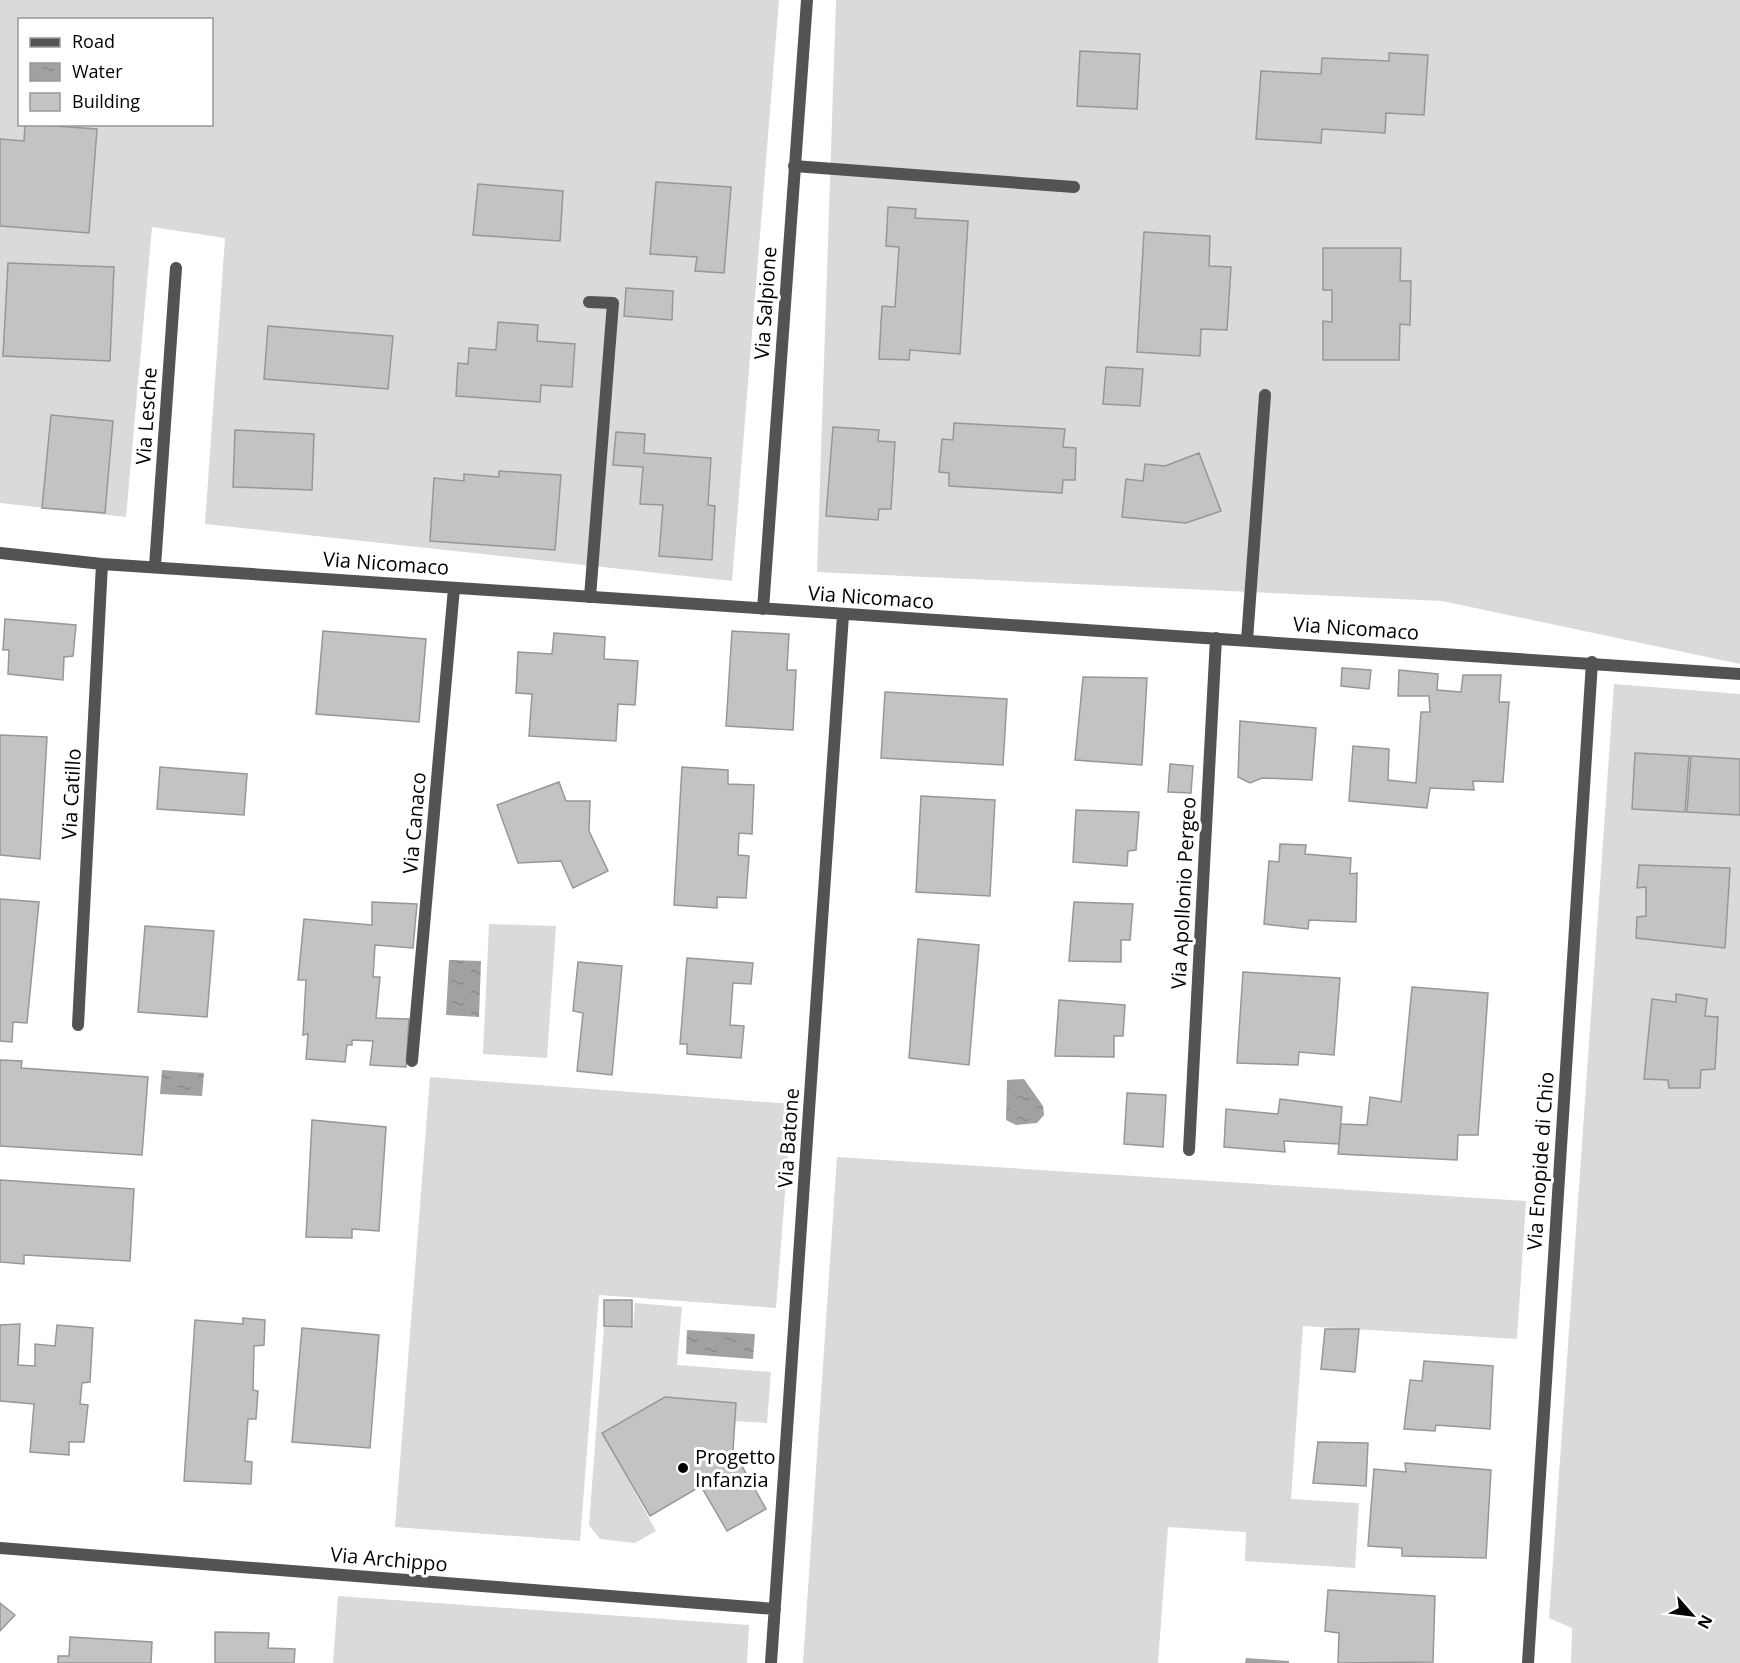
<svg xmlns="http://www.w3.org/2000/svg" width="1740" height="1663" font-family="'Open Sans',sans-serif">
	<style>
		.grass { fill: #dadada; fill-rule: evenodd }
		.water { fill: url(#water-ripples) }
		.building { fill: #c3c3c3; stroke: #979797; stroke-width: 1.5 }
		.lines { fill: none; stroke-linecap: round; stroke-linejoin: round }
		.lane { stroke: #535353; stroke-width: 12 }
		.street { stroke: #535353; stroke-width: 12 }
		.poi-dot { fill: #000; stroke: #fff; stroke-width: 2 }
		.labels { text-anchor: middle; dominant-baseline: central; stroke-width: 6; stroke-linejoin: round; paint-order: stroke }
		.street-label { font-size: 20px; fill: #000; stroke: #fff }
		.poi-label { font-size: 20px; fill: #000; stroke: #fff; text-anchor: start }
	</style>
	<defs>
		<pattern id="water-ripples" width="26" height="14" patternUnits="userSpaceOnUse" patternTransform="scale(1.5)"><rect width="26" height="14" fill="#a1a1a1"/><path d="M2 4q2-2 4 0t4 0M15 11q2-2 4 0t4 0" fill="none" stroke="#898989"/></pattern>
	</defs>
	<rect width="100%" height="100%" fill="#fff"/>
	<!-- grass -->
	<path class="grass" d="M0,0H779L732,581L205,524L225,238L152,227L126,517L0,503ZM20,20H212V124H20Z
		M836,0H1740V664L1442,601L817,572Z
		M1614,684L1740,694V1663H1571L1572,1628L1549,1618Z
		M489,924L556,926L547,1058L483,1054Z
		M430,1077L792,1104L776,1308L599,1295L580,1541L395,1527Z
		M837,1157L1526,1201L1517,1339L1303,1326L1291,1499L1359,1503L1355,1568L1245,1561L1246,1532L1168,1527L1158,1663H803Z
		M635,1303L682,1307L677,1365L771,1372L767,1423L735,1421L736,1403L665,1397L602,1432L656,1531L635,1543L600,1539L589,1525L604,1326L633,1328Z
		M338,1596L749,1625L747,1663H333Z"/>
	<!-- water -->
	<path class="water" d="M449,960L481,961L479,1017L446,1015Z
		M162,1070L204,1073L202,1096L160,1094Z
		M1024,1079L1043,1106L1044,1115L1037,1123L1016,1125L1006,1120L1007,1080Z
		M687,1330L755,1334L753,1359L686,1354Z
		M1246,1658L1289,1661V1663H1245Z"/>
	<!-- building -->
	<path class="building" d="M1080,51L1140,54L1137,109L1077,106Z
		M1389,53L1428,55L1424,115L1386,113L1385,133L1322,129L1321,143L1256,139L1261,71L1321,74L1322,58L1389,61Z
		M25,124L97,129L89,233L0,226V139L24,141Z
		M656,182L731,187L724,273L695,271L697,257L650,254Z
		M478,184L563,191L560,241L473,235Z
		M888,207L916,209L915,218L968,221L960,354L910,350L909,360L879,359L882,306L895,307L899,247L886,246Z
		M1144,232L1210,236L1209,266L1231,267L1227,330L1201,329L1200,356L1137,352Z
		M1323,248H1401L1400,281H1411L1410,325L1400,324L1399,360H1323V321L1332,322V290H1323Z
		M8,263L114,267L110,361L3,356Z
		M626,288L673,291L672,320L624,316Z
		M498,322L538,325L537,341L575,344L572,387L541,385L540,402L456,396L458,363L468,364L469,348L496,350Z
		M268,326L393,336L388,389L264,379Z
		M1106,367L1143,369L1140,406L1103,404Z
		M51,415L113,421L105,513L42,508Z
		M954,423L1065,429L1063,447L1076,448L1075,480H1063L1062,493L949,486V473L939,472L942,439L953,440Z
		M833,427L879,430L878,441L895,442L891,509H879L878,520L826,516Z
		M235,430L314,434L312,490L233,487Z
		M616,432L645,434L644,453L711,458L708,505L715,506L712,560L659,556L663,505L640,504L643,467L613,465Z
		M1199,453L1221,511L1186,523L1122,517L1126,479L1143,481L1145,464L1165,466Z
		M499,471L561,475L555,550L430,541L434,478L464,481V474L499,477Z
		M5,619L76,625L73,656L64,657L63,680L8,674L9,650H3Z
		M323,631L426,639L419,722L316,714Z
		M732,631L789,634L787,670H796L793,730L726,726Z
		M554,633L605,637L604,659L638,661L635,705L618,704L616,741L529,736L532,694L516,693L518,652L552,654Z
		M1342,668L1371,670L1369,689L1341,686Z
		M1399,670L1438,674L1437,690L1461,692L1463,675H1501L1499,702H1509L1503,782L1473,781L1474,790L1430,788L1427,808L1349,801L1353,746L1389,749L1388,780L1416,783L1421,712H1430L1429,696H1398Z
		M1083,677L1147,678L1142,765L1075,760Z
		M885,692L1007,699L1003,765L881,758Z
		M1240,721L1316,728L1312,780L1262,778L1250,783L1238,777Z
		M0,735L47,737L40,859L0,855Z
		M1635,753L1689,756L1685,812L1632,809Z
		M1691,756L1740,759V815L1687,812Z
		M1170,764L1193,766L1191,793L1168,792Z
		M160,767L247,774L244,815L157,809Z
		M682,767L728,770V784L754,785L752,834L739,833L738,855L749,856L746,898L717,897V908L674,905Z
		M559,782L566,801H590L589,831L608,871L573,888L561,861L518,863L497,805Z
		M921,796L995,800L990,896L916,892Z
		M1076,810L1139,812L1136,850L1128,851L1127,866L1073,862Z
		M1280,844L1306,845L1305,854L1351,858L1350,874L1357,873L1356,922L1309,920L1308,929L1264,924L1269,861L1279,862Z
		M1639,865L1730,868L1725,948L1636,938L1637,917L1646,916V887L1637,888Z
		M0,899L39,902L27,1023L13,1022L12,1042L0,1041Z
		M372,902L417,904L413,948L375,945L373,977H380L376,1018L409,1019L406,1067L370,1065L373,1041L352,1040V1045H347L345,1062L306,1059L308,1034L303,1035L306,980H298L304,919L372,925Z
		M1074,902L1133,904L1130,940H1121V962L1069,961Z
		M145,926L214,931L207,1017L138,1012Z
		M918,939L979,945L969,1065L909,1058Z
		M687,958L753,963L751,984L733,983L730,1025L744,1026L741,1058L687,1054V1044H680Z
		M578,962L622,966L612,1075L577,1071L583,1013L573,1011Z
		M1243,972L1340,978L1334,1055L1299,1052L1298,1065L1237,1063Z
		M1412,987L1488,993L1478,1135H1458L1457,1160L1338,1154L1341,1124L1367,1125L1370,1097L1401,1102Z
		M1676,994L1707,999L1705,1016L1718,1017L1715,1069L1701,1070L1700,1088H1669L1668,1080L1644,1079L1652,999L1676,1002Z
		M1059,1000L1125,1005L1123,1036H1114V1057L1055,1056Z
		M0,1060L22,1061L21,1068L148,1077L142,1155L0,1146Z
		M1127,1093L1166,1095L1163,1147L1124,1144Z
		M1280,1099L1342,1107L1339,1144L1284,1141L1285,1152L1224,1147L1226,1109L1278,1114Z
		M312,1120L386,1127L379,1231L352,1229V1238L306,1237Z
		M0,1180L134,1189L130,1261L24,1255V1264L0,1262Z
		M604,1300H632V1327L604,1326Z
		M243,1318L265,1320L264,1345L254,1346L253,1390L258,1391L256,1419H248L245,1461L252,1462L251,1484L184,1481L195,1320L243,1324Z
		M20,1324L18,1365L35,1366V1344L55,1346L57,1325L93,1328L90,1382L82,1383L80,1404L88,1405L84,1442H69V1455L30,1452L34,1404L0,1401V1325Z
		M302,1328L379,1335L370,1448L292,1442Z
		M1325,1329H1359L1355,1372L1321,1369Z
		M1424,1361L1493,1366L1490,1429L1436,1425L1435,1431L1404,1429L1410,1380L1422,1381Z
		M665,1397L736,1403L733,1450L766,1509L727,1531L701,1486L650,1516L602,1433Z
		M1318,1442L1368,1443L1366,1486L1313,1483Z
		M1405,1463L1491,1470L1486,1558L1402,1556V1548L1368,1546L1374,1469L1406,1472Z
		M1328,1590L1435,1596L1433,1662L1338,1663L1339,1633L1325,1631Z
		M0,1603L15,1615L0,1631Z
		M215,1632L269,1633L268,1648L295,1649L294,1663H215Z
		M70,1637L152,1642L151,1663H58V1656H69Z"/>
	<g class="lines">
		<!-- lane -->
		<path class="lane" d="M794,166L1074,187
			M589,302L613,303L590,597
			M1247,640L1265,395"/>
		<!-- street -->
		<path class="street" d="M0,553L102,564L1740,674
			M155,566L176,268
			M763,609L807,0
			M78,1025L102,564
			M412,1061L454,588
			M1189,1150L1216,638
			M0,1548L775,1609
			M771,1663L843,615
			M1528,1663L1592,662"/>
	</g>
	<!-- markers -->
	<circle class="poi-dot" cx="683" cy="1468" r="6"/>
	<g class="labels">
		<!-- street labels -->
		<g class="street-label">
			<text transform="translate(765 303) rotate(-86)">Via Salpione</text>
			<text transform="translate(146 416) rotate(-86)">Via Lesche</text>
			<text transform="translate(386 563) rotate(4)">Via Nicomaco</text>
			<text transform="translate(871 597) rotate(4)">Via Nicomaco</text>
			<text transform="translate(1356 628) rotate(4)">Via Nicomaco</text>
			<text transform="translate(71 794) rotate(-87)">Via Catillo</text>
			<text transform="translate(414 823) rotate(-85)">Via Canaco</text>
			<text transform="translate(1183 893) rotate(-87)">Via Apollonio Pergeo</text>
			<text transform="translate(788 1138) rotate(-86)">Via Batone</text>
			<text transform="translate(1540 1161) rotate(-86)">Via Enopide di Chio</text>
			<text transform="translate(389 1559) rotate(5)">Via Archippo</text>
		</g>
		<!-- poi labels -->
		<g class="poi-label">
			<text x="695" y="1456">Progetto<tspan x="695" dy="23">Infanzia</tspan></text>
		</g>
	</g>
	<!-- legend -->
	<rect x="18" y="18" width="195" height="108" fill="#ffffff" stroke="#999999" stroke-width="1.5"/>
	<rect x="30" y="38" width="30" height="9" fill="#535353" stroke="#999999" stroke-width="1.5"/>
	<text x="72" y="48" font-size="18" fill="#000000">Road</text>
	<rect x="30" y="63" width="30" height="18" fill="url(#water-ripples)" stroke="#999999" stroke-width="1.5"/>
	<text x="72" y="78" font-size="18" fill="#000000">Water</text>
	<rect x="30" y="93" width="30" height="18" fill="#c3c3c3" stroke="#999999" stroke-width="1.5"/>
	<text x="72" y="108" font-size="18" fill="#000000">Building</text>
	<!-- north arrow -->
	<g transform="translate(1692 1615) rotate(118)" stroke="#ffffff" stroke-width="4.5" paint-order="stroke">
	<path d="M0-4.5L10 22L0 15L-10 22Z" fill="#000000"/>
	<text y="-9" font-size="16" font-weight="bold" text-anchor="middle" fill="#000000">N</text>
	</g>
</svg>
